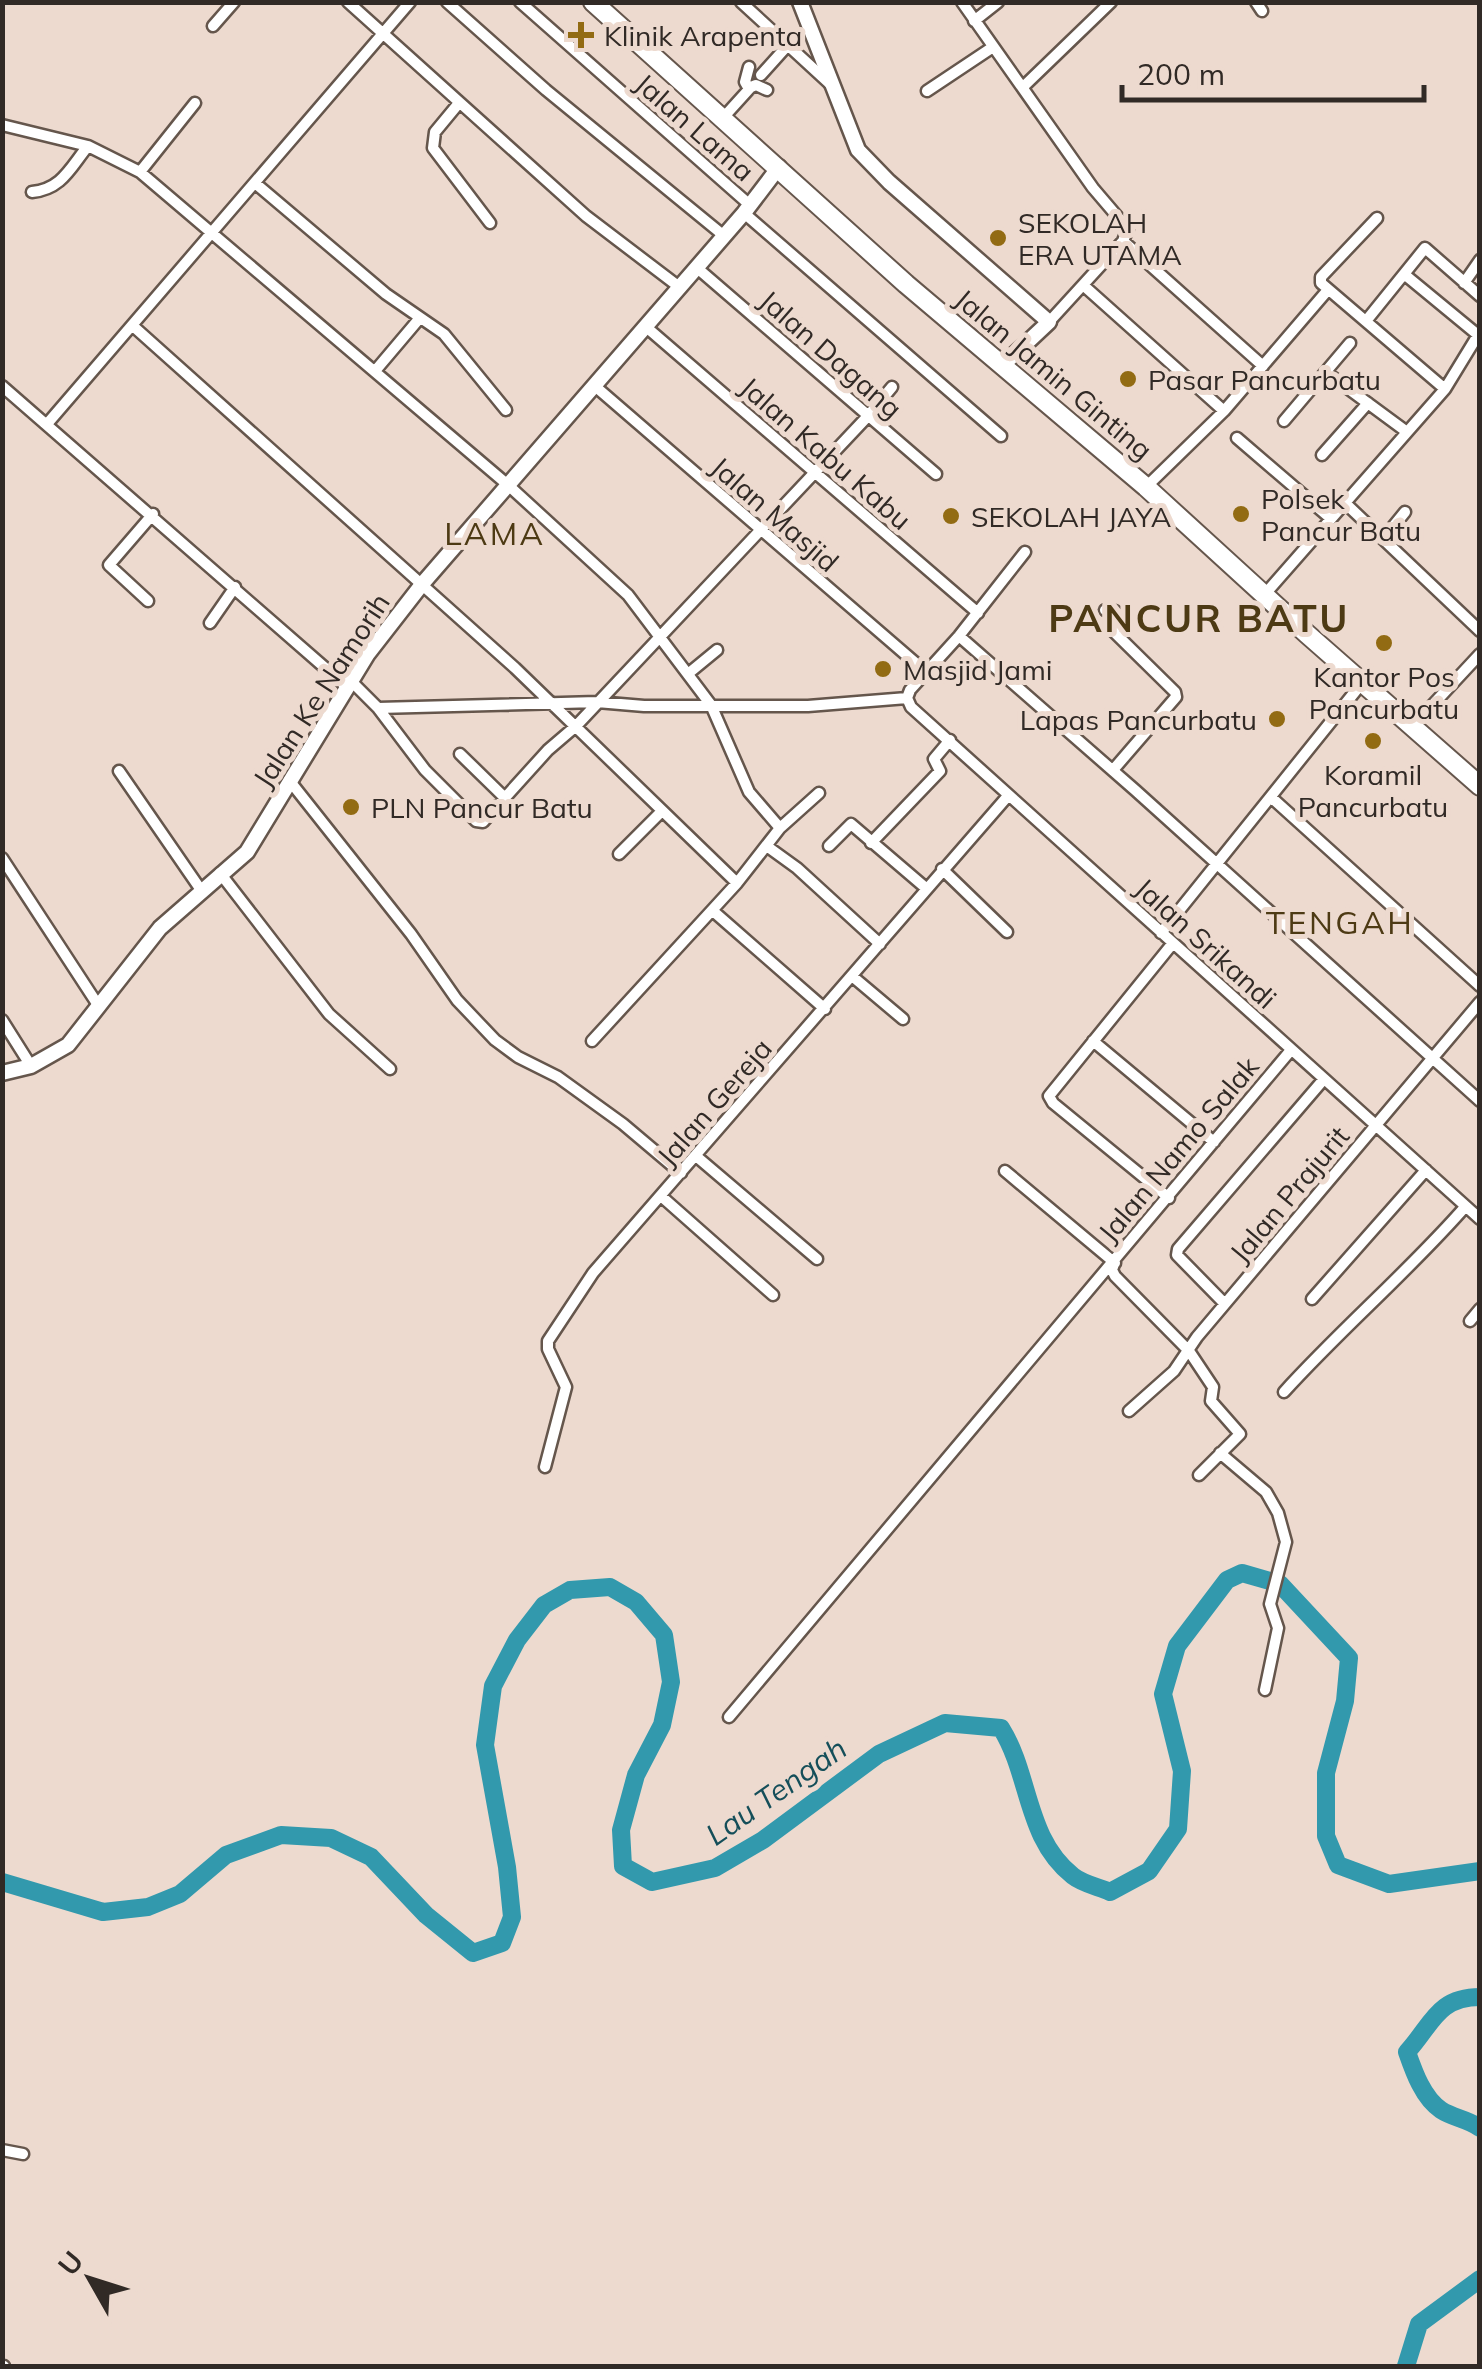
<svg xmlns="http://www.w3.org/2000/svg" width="1482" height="2369" font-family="Mulish,sans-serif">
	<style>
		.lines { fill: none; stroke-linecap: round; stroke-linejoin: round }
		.river { stroke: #3299ad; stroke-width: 18 }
		.street-casing { stroke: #65564c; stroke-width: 15 }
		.secondary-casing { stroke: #65564c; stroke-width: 19 }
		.highway-casing { stroke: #65564c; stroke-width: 22 }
		.street { stroke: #fff; stroke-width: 10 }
		.secondary { stroke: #fff; stroke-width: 14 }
		.highway { stroke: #fff; stroke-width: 18 }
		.poi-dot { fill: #926b13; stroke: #eddacf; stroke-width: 4 }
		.labels { text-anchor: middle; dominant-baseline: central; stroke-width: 10; stroke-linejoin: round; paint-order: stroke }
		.poi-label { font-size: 28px; fill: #312a26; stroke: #eddacf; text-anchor: start }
		.street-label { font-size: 28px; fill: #312a26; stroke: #eddacf }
		.water-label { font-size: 30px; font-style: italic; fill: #144e59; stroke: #eddacf }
		.quarter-label { font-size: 32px; letter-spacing: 2.5px; fill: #4d3a14; stroke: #eddacf }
		.district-label { font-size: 38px; font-weight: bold; letter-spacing: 2.5px; fill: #4d3a14; stroke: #eddacf }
	</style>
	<rect width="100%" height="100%" fill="#eddacf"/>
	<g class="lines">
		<!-- river -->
		<path class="river" d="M2,1882L103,1912L148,1907L180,1894L226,1855L281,1835L331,1838L371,1857L426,1915L473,1953L502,1943L512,1917L507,1867L485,1745L493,1686L517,1640L544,1605L570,1590L610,1587L636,1602L664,1635L671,1682L662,1725L636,1775L621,1830L623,1866L652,1882L715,1868L763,1840L879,1754L945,1723L1001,1728C1031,1776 1025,1838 1073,1876C1083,1884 1099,1887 1110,1892L1149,1871L1178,1829L1182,1771L1163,1694L1177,1646L1227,1580L1242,1573L1280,1584L1349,1658L1345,1701L1326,1773V1836L1338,1865L1389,1884L1480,1871
			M1480,1997C1437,1997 1432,2025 1407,2052C1414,2072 1423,2098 1441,2110C1453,2118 1468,2119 1480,2128
			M1406,2366L1419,2324L1480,2279"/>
		<!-- street casing -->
		<g class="street-casing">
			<path id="street" d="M348,2L586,216L678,286
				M447,2L546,90L723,235
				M520,2L751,206
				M741,2L829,83
				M962,2L1093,188L1128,229L1123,241L1049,322
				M1256,2L1262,11
				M974,21L998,2
				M213,26L234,2
				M761,75L788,45
				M1023,87L1111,2
				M749,89L745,82L749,67
				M927,91L993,47
				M459,103L435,132L433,148L490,223
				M722,119L751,87L756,85L767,90
				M2,125L88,146L140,172L508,485L628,595L711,705L749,792L780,828
				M140,172L195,103
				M255,183L386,294L444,334L506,410
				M32,192C62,189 70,168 88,146
				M744,213L1001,436
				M1123,241L1263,366
				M696,267L936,474
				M1404,274L1478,335L1445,389
				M1464,283L1480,260
				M1083,285L1224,411
				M1366,321L1425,248L1480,296
				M133,326L515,668L737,883
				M645,326L978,613
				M375,371L419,319
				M1327,373L1407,432
				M2,386L347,687
				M596,387L926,672
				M1284,421L1350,343
				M47,424L410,2
				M1237,438L1329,517
				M1322,455L1368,403
				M1146,487L1224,411L1327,291
				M1344,502L1480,631
				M1383,539L1405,512
				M1265,594L1445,389L1321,283V277L1377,218
				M148,601L109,565L153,514
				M1105,610L1115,611L1120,620L1114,632L1175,692L1176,697L1113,770
				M210,623L235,587
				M959,636L1135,790L1480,1101
				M689,673L717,650
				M351,681L378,708L425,770L476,821L483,822L548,750L576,726L868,416L892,387
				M907,698L911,707L1480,1219
				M378,708L597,702L644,706H808L907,698L910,690L959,636L1025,552
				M1413,726L1480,654
				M460,754L504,797
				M119,771L201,890
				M289,780L411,934L457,1000L495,1040L518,1057L558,1077L623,1124L681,1173
				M1272,798L1480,986
				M871,843L940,771L934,759L950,740
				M829,846L851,824L927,889
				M768,847L797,868L880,944
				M619,854L661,812
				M2,858L98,1005
				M942,869L1007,932
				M220,873L329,1014L390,1069
				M713,911L825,1009
				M1161,933L1362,683
				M852,976L903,1019
				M2,1020L31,1066
				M592,1041L737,883L780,828L819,793
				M1093,1041L1214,1142
				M696,1156L817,1259
				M1005,1171L1115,1263
				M661,1196L773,1295
				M1169,1198L1053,1103L1049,1096L1173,943
				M1114,1264L1112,1270L1115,1276L1189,1351L1213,1387L1211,1401L1240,1434L1199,1475
				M1312,1299L1426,1170
				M1225,1304L1177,1255L1178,1249L1324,1079
				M1470,1321L1480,1309
				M1284,1392C1342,1328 1408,1272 1465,1207
				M1129,1411L1174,1371L1197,1337L1480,1002
				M1220,1453L1266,1492L1278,1513L1286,1542L1270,1604L1278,1628L1265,1690
				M545,1467L566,1387L548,1349V1341L593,1273L1007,797
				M729,1717L1291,1050
				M2,2150L23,2154
				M2,2366H4"/>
		</g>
		<!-- secondary casing -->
		<g class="secondary-casing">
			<path id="secondary" d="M800,2L858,150L889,182L1049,322L1002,366
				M2,1073L31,1066L68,1045L160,928L247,852L367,655L423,583L744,213L779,167"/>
		</g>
		<!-- highway casing -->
		<g class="highway-casing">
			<path id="highway" d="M593,2L906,284L1146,487L1307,634L1480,786"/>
		</g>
		<!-- street -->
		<use href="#street" class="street"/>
		<!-- secondary -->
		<use href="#secondary" class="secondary"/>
		<!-- highway -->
		<use href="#highway" class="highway"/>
	</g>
	<!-- markers -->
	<g class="poi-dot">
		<path d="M576 20h10v10h10v10h-10v10h-10v-10h-10v-10h10z"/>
		<circle cx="998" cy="238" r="10"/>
		<circle cx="1128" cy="379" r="10"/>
		<circle cx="1241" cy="514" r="10"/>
		<circle cx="951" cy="516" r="10"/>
		<circle cx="1384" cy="643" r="10"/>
		<circle cx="883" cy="669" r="10"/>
		<circle cx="1277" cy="719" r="10"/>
		<circle cx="1373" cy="741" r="10"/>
		<circle cx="351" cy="807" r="10"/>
	</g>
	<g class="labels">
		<!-- poi labels -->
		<g class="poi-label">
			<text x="604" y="35">Klinik Arapenta</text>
			<text x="1018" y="222">SEKOLAH<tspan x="1018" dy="32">ERA UTAMA</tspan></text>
			<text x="1148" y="379">Pasar Pancurbatu</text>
			<text x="1261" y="498">Polsek<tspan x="1261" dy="32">Pancur Batu</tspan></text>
			<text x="971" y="516">SEKOLAH JAYA</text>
			<text x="903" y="669">Masjid Jami</text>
			<text x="1384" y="676" text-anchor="middle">Kantor Pos<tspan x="1384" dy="32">Pancurbatu</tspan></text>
			<text x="1257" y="719" text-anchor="end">Lapas Pancurbatu</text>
			<text x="1373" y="774" text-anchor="middle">Koramil<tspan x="1373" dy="32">Pancurbatu</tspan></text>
			<text x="371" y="807">PLN Pancur Batu</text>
		</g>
		<!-- street labels -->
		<g class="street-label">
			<text transform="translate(695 127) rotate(41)">Jalan Lama</text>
			<text transform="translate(831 354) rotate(41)">Jalan Dagang</text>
			<text transform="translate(1054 374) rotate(40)">Jalan Jamin Ginting</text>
			<text transform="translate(826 453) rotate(41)">Jalan Kabu Kabu</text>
			<text transform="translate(775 514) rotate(41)">Jalan Masjid</text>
			<text transform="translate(321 690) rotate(-57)">Jalan Ke Namorih</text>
			<text transform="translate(1206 943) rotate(42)">Jalan Srikandi</text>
			<text transform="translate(714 1102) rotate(-49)">Jalan Gereja</text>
			<text transform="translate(1178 1149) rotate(-50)">Jalan Namo Salak</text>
			<text transform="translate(1289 1194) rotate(-50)">Jalan Prajurit</text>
		</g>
		<!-- water labels -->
		<g class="water-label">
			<text transform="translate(776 1791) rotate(-35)">Lau Tengah</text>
		</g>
		<!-- quarter labels -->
		<g class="quarter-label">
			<text x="495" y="533">LAMA</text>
			<text x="1340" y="922">TENGAH</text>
		</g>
		<!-- district labels -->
		<g class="district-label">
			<text x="1199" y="618">PANCUR BATU</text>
		</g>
	</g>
	<!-- border -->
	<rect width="1482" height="2369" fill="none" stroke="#312a26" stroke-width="10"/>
	<!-- north arrow -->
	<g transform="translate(90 2279) rotate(309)" stroke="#eddacf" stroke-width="8" paint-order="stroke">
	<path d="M0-8L18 38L0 25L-18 38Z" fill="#312a26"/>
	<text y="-15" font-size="28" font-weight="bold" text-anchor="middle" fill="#312a26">U</text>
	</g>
	<!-- scale -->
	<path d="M1122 85v15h302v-15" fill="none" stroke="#312a26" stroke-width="5"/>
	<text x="1137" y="85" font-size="30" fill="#312a26" stroke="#eddacf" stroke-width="8" paint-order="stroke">200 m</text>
</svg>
